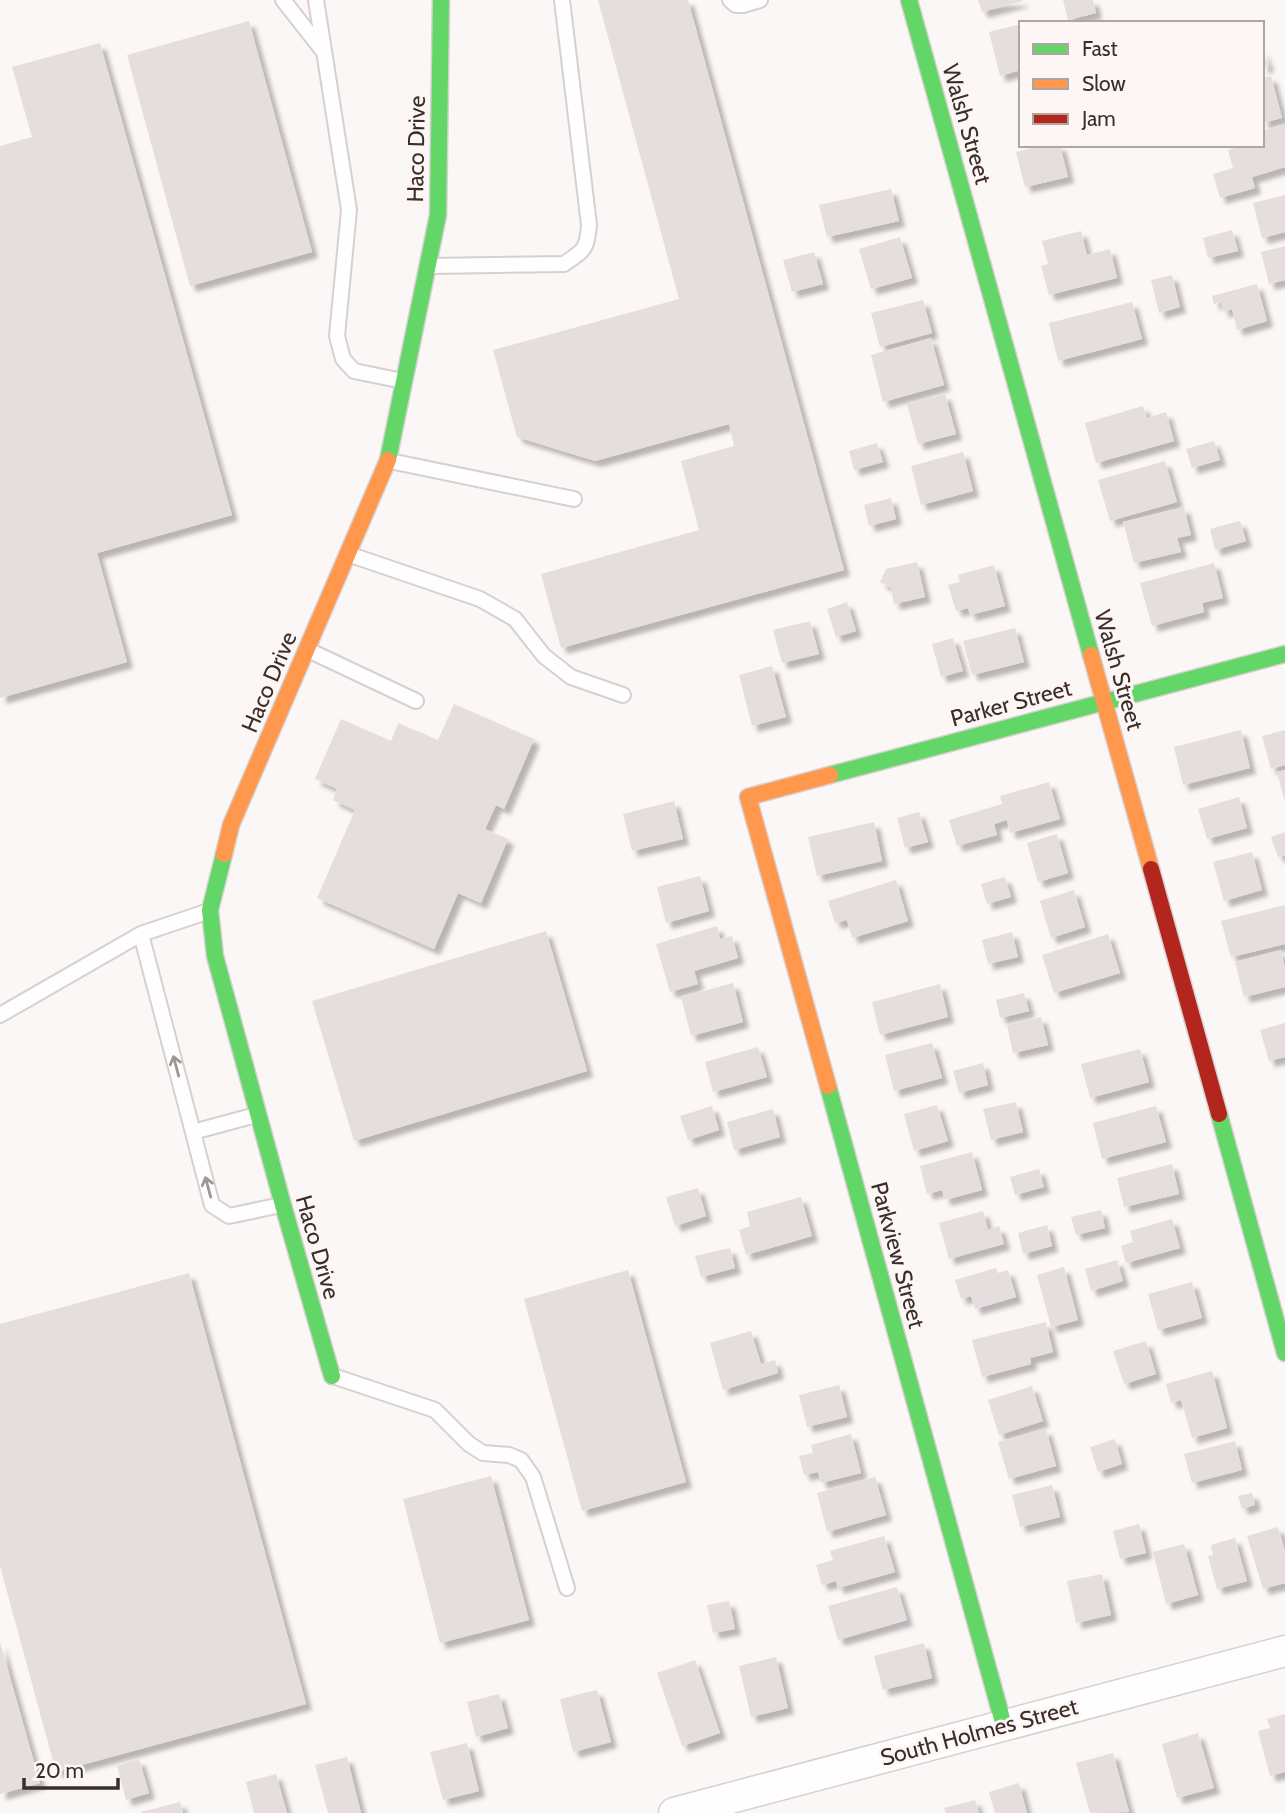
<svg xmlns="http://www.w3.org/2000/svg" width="1285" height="1813" font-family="Cabin,sans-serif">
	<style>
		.building { fill: #e6ddde; filter: url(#shadow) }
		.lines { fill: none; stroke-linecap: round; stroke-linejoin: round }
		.lane-casing { stroke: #d8d0ce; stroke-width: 18 }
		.street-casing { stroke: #d8d0ce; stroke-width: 33 }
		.fast-casing { stroke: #d8d0ce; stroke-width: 19 }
		.slow-casing { stroke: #d8d0ce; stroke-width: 19 }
		.jam-casing { stroke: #d8d0ce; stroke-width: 19 }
		.lane { stroke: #fefefe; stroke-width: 14 }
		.street { stroke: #fefefe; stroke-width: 30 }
		.fast { stroke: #63d668; stroke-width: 16 }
		.slow { stroke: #ff974d; stroke-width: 16 }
		.jam { stroke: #b3261e; stroke-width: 16 }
		.oneway { stroke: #9c9694 }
		.labels { text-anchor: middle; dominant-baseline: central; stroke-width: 6; stroke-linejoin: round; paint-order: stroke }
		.street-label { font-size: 23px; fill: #3a2e2a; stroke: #fdf6f4 }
	</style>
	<defs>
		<filter id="shadow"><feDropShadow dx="6" dy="6" stdDeviation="2" flood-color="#0004"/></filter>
	</defs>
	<rect width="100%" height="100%" fill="#fbf7f6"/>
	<!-- building -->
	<path class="building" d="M598,0H688L844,570L561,648L541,574L699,530L681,461L734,446L729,424L595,461L517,437L493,350L679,299Z
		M978,0H1023V1L982,12Z
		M1063,0H1093L1096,13L1068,20Z
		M249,21L312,252L190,286L127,55Z
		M1021,24V70L1000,76L989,32Z
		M100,43L232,515L97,553L127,662L0,698V146L32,137L12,67Z
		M1262,48L1268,66L1262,68Z
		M1271,76L1282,118L1262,123V78Z
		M1285,124V167L1252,177L1255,188L1220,198L1213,174L1233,168L1228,150L1235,148V145H1262V131Z
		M1043,145H1060L1068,177L1025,187L1016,152Z
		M891,189L899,221L827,237L819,205Z
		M1285,195V232L1262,238L1253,203Z
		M1232,230L1238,251L1208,258L1203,238Z
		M1081,231L1087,255L1110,249L1117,278L1049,295L1041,266L1048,264L1042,241Z
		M900,237L912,278L871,289L859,249Z
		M1285,246V280L1269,284L1261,252Z
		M814,252L823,284L792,292L783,260Z
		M1172,275L1180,307L1159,313L1151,280Z
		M1257,284L1267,321L1237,330L1232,309L1223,312L1221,302L1214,304L1212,296Z
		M923,300L932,333L880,347L871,313Z
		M1132,302L1142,339L1058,361L1049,323Z
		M931,338L944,385L883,402L871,355Z
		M945,394L956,434L918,444L907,404Z
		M1143,406L1147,418L1166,412L1174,441L1096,463L1085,423Z
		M1214,441L1220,460L1192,468L1186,449Z
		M877,443L883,462L854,470L849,451Z
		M963,452L973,491L921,505L911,466Z
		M1165,461L1177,502L1110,521L1098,480Z
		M891,498L896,519L869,526L864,505Z
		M1184,507L1191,535L1177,538L1181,552L1134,563L1123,522Z
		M1240,521L1246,541L1215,550L1210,529Z
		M917,562L925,597L894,604L891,588L880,582L886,569Z
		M1214,563L1223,598L1202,603L1204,612L1152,626L1140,583Z
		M994,565L1005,606L970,615L968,608L956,611L948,585L960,582L958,575Z
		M847,602L856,631L836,637L827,609Z
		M810,621L819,654L782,663L773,630Z
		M1015,628L1024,662L972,675L963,641Z
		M953,638L963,671L941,677L932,644Z
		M772,666L786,717L752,726L739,675Z
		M454,704L534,739L504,809L496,805L485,829L508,839L481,903L458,893L434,949L317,898L355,810L333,800L337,789L315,779L341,719L391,741L398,723L438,740Z
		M1241,730L1250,768L1183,785L1174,747Z
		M1285,730V765L1271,769L1262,736Z
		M1285,770V799H1284L1277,772Z
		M1049,782L1060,819L1010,833L1007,820L994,824L997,835L957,846L949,820L1002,804L1000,796Z
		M1239,797L1247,828L1207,839L1198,809Z
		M674,801L683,839L632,851L623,814Z
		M919,812L928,842L905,848L897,818Z
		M874,822L882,861L817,876L808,837Z
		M1285,832V855L1278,857L1271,837Z
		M1057,834L1068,873L1038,882L1027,843Z
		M1252,852L1262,890L1224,901L1213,862Z
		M700,876L709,911L666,923L657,887Z
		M1005,877L1011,897L987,904L981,884Z
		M896,880L908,921L852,938L847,920L835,923L828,901Z
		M1074,890L1085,927L1051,938L1040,901Z
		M1285,905V944L1231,957L1221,921Z
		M717,926L720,939L732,936L738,958L694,971L698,984L670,992L656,944Z
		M546,931L587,1071L354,1141L312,1001Z
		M1012,932L1018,957L988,964L982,940Z
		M1108,934L1120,973L1054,993L1042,955Z
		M1281,950L1285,968V987L1244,997L1235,962Z
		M733,983L743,1022L691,1036L681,997Z
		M940,984L948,1017L880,1035L872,1002Z
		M1024,993L1029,1011L1000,1018L996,1000Z
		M1041,1017L1048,1045L1013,1053L1007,1025Z
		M1285,1023V1057L1269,1061L1260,1030Z
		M932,1043L942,1078L894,1091L885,1055Z
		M758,1047L767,1077L713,1092L705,1062Z
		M1140,1049L1149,1082L1090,1098L1081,1064Z
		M983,1063L988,1085L959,1093L953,1071Z
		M1016,1102L1023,1132L991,1140L983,1109Z
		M937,1105L948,1141L914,1151L904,1114Z
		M712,1106L719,1130L688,1140L680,1116Z
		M1156,1106L1166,1142L1102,1159L1093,1123Z
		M773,1109L780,1137L734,1150L727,1122Z
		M972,1152L982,1190L945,1200L942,1190L927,1194L920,1166Z
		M1172,1164L1179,1194L1124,1207L1117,1178Z
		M1039,1169L1044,1187L1015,1195L1010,1177Z
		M698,1188L706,1216L675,1226L666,1197Z
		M801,1197L812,1236L746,1255L739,1230L750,1226L747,1212Z
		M1101,1210L1105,1228L1076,1235L1071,1217Z
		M983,1211L988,1230L999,1226L1004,1244L949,1259L939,1223Z
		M1172,1219L1180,1248L1126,1263L1121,1246L1133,1242L1130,1231Z
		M1047,1225L1052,1246L1023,1254L1018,1233Z
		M730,1248L735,1268L701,1277L695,1256Z
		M1117,1260L1123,1281L1091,1291L1085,1269Z
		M1064,1267L1078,1320L1051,1327L1037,1275Z
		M996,1268L998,1273L1008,1270L1016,1297L975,1309L971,1296L961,1299L955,1280Z
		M628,1270L686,1482L582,1511L524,1299Z
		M189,1273L306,1704L56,1772L0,1566V1324Z
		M1192,1282L1202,1318L1158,1330L1148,1294Z
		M1046,1322L1053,1352L1030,1358L1031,1364L982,1377L972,1340Z
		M751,1331L761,1364L775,1360L778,1373L723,1390L710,1343Z
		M1146,1341L1156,1374L1124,1384L1113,1351Z
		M1212,1371L1227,1428L1192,1438L1181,1400L1171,1403L1166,1384Z
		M839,1385L847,1417L807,1427L799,1395Z
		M1032,1386L1043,1421L999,1435L988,1400Z
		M1046,1429L1056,1466L1009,1479L998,1442Z
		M851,1434L861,1473L821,1483L818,1472L804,1475L799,1456L813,1453L811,1445Z
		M1115,1439L1122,1464L1098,1472L1090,1447Z
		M1235,1441L1242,1470L1192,1483L1184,1454Z
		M491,1476L529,1620L440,1643L403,1499Z
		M875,1477L886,1515L827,1532L817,1493Z
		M1052,1485L1060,1517L1020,1527L1012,1495Z
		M1252,1493L1255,1505L1242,1509L1238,1496Z
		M1139,1524L1146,1553L1120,1559L1113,1531Z
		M1278,1527L1285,1551V1583L1263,1589L1247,1536Z
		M884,1536L895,1572L838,1588L836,1581L822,1585L816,1565L833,1560L830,1551Z
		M1235,1538L1247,1581L1217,1589L1208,1556L1213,1555L1211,1545Z
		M1184,1544L1198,1595L1166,1604L1153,1552Z
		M1102,1574L1111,1615L1076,1623L1067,1581Z
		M897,1587L907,1620L838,1640L828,1606Z
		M729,1601L735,1629L713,1633L707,1605Z
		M0,1642L40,1783L0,1794Z
		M924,1643L932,1678L883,1690L874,1656Z
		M776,1657L788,1708L751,1717L739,1666Z
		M695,1660L720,1733L682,1746L657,1673Z
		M597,1690L611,1742L573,1752L560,1699Z
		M499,1694L508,1728L476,1737L467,1702Z
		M1285,1714V1772L1270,1776L1258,1731L1270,1728L1267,1719Z
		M1198,1733L1214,1788L1177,1798L1162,1744Z
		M467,1743L479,1791L443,1800L430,1752Z
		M1113,1753L1129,1812L1090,1813L1076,1763Z
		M347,1757L361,1813H328L315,1765Z
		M139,1759L149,1793L126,1800L117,1766Z
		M276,1774L287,1813H254L246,1782Z
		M1019,1783L1027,1813H995L989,1792Z
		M975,1800L979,1813H946L944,1808Z
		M180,1802L183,1813H141V1812Z"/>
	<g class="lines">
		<!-- lane casing -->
		<g class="lane-casing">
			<path id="lane" d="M283,0L323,51
				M316,0L349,210L337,336L343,359L354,371L403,381
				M730,0L736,5H743L760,0
				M429,266L564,264C584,250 587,250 589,225L562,0
				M390,461L574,499
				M348,554L480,599L515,619L544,656L571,677L623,695
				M308,650L416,701
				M141,934L212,1205L229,1216L281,1205
				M0,1015L141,934L209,911
				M193,1132L256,1115
				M333,1376L435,1410L469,1444L483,1453L509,1455L521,1460L533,1477L567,1588"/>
		</g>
		<!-- street casing -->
		<g class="street-casing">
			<path id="street" d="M674,1813L1285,1651"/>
		</g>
		<!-- fast casing -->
		<g class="fast-casing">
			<path id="fast" d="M909,0L1091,655
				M388,460L438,215L441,0
				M830,775L1285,654
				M224,854L210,910L215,956L283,1205L332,1376
				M828,1086L1004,1726
				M1219,1114L1285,1353"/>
		</g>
		<!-- slow casing -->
		<g class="slow-casing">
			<path id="slow" d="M1091,655L1151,869
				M224,854L231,825L388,460
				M828,1086L748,797L830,775"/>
		</g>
		<!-- jam casing -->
		<g class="jam-casing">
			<path id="jam" d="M1151,869L1219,1114"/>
		</g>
		<!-- lane -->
		<use href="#lane" class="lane"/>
		<!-- street -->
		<use href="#street" class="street"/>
		<!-- fast -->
		<use href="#fast" class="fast"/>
		<!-- slow -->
		<use href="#slow" class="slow"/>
		<!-- jam -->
		<use href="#jam" class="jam"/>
	</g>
	<!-- one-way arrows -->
	<defs><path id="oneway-shaft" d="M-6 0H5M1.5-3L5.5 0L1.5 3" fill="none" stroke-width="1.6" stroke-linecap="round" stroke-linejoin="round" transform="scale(1.75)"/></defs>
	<g class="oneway">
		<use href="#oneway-shaft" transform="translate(176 1066) rotate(-105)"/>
		<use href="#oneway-shaft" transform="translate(208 1187) rotate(-105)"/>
	</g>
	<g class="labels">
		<!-- street labels -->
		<g class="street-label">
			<text transform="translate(967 124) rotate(74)">Walsh Street</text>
			<text transform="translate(416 149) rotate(-89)">Haco Drive</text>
			<text transform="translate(1119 670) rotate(74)">Walsh Street</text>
			<text transform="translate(269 682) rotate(-67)">Haco Drive</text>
			<text transform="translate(1011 703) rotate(-15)">Parker Street</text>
			<text transform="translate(318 1247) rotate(74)">Haco Drive</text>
			<text transform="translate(898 1255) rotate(75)">Parkview Street</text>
			<text transform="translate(979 1732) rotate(-15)">South Holmes Street</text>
		</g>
	</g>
	<!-- legend -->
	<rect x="1019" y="21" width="245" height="126" fill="#fdf6f4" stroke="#afa6a3" stroke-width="2"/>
	<rect x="1033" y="44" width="35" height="10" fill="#63d668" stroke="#afa6a3" stroke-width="2"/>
	<text x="1082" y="56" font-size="21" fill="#3a2e2a">Fast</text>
	<rect x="1033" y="79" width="35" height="10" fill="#ff974d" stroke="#afa6a3" stroke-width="2"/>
	<text x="1082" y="91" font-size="21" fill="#3a2e2a">Slow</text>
	<rect x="1033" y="114" width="35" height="10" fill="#b3261e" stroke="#afa6a3" stroke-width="2"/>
	<text x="1082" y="126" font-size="21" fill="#3a2e2a">Jam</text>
	<!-- scale -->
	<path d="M24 1778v10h94v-10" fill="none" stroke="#3a2e2a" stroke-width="3.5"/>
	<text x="35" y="1778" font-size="21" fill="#3a2e2a" stroke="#fdf6f4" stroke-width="5" paint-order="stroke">20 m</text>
</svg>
